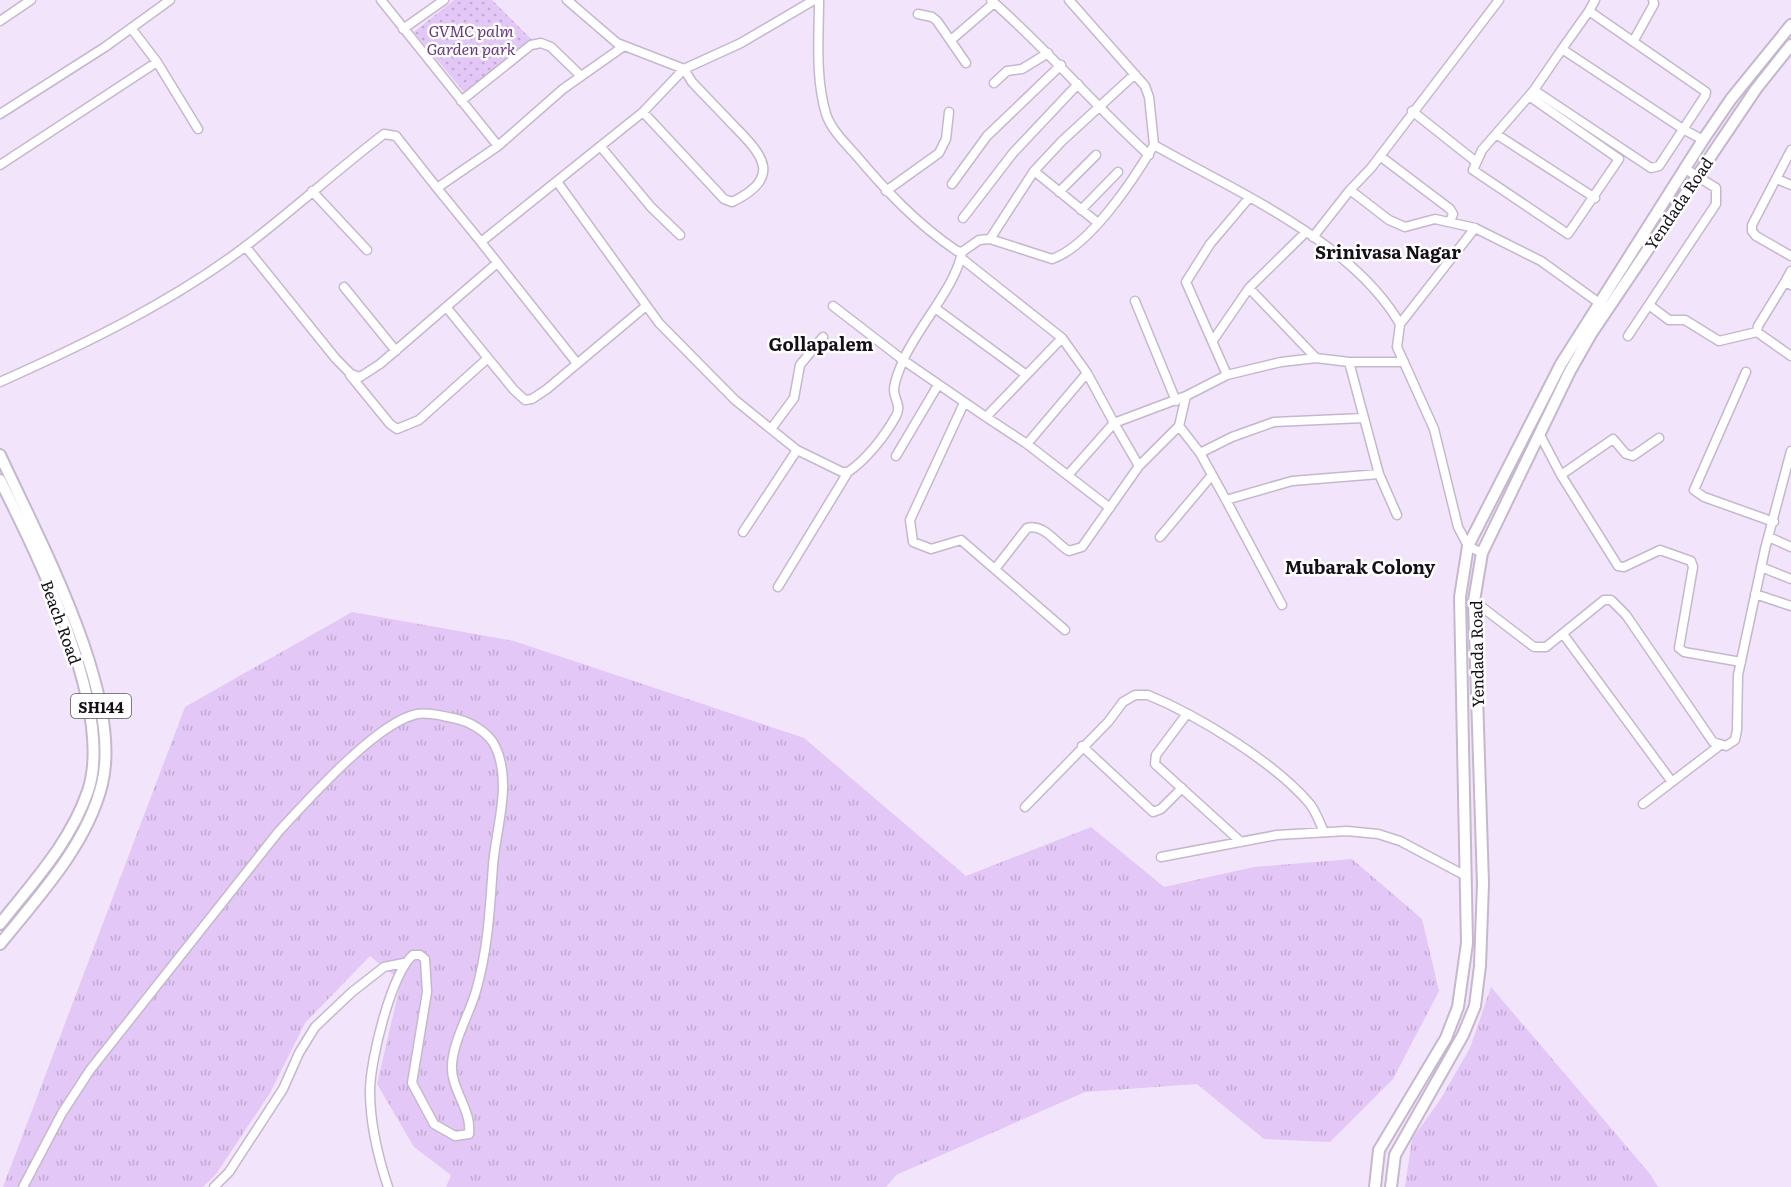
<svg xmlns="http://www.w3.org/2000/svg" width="1791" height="1187" font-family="Literata,serif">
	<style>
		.grass { fill: url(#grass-tufts) }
		.park { fill: url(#park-dots) }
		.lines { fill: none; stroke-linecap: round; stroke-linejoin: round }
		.minor-casing { stroke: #c5b8ce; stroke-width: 11 }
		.major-casing { stroke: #c5b8ce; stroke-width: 14 }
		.minor { stroke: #fff; stroke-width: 8 }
		.major { stroke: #fff; stroke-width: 10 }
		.labels { text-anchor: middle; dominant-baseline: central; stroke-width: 5; stroke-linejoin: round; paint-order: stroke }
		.shield { fill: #fff; stroke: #5b585d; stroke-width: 1.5 }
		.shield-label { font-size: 15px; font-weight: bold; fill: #151018 }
		.park-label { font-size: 16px; font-style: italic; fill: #6b3787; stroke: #fff }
		.street-label { font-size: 16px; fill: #151018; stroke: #fff }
		.neighbourhood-label { font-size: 18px; font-weight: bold; fill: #151018; stroke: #fff }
	</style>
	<defs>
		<pattern id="grass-tufts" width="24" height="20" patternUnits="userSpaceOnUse" patternTransform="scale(1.5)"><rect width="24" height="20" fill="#e3c7f6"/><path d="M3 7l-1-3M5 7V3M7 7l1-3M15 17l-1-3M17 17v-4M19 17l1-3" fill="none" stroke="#c2aad2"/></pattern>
		<pattern id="park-dots" width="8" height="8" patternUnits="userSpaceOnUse" patternTransform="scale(1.5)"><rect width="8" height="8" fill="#e3c7f6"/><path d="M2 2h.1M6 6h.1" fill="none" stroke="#c2aad2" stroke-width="1.8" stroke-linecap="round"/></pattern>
	</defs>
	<rect width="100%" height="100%" fill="#f2e4fb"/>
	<!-- grass -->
	<path class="grass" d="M352,612L514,641L804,738L966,876L1091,827L1164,887L1254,867L1352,859L1422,919L1439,991L1393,1079L1330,1142L1264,1139L1197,1084L1085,1092L896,1175L886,1187H446L451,1175L414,1147L377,1084L401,981L370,956L305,1023L270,1093L216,1174L203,1187H3L185,707Z
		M1491,987L1650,1174L1658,1187H1405L1412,1139L1440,1100L1470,1048Z"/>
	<!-- park -->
	<path class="park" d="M454,0H492L532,40L464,92L414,32Z"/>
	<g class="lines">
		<!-- minor casing -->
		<g class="minor-casing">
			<path id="minor" d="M567,0L617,43L684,69L741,43L814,0
				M819,0C819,37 815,77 826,114C831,129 844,142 855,154C886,191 917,224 957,251L962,252L979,240L990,239L1052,259C1090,246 1134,179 1154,145L1149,97L1145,86L1069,0
				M991,0C1047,49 1094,105 1149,155
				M1589,11L1595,0
				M918,14L932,17L937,21L966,63
				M0,21L31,0
				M131,28L157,62L198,129
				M403,29L444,0
				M951,40L994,3
				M1634,40L1654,4L1653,0
				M1562,49L1589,11L1706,92L1705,96L1659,166L1651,168L1534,90L1562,49L1683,129L1703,140
				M994,83L1007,71L1022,69L1048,53
				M1529,96L1619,159L1568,234L1473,170L1482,150L1529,96L1534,90
				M461,101L531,45L541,43L551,47L581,76
				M1412,111L1475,161
				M0,114L105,47L170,0
				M1496,134L1595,198
				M1154,145C1235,191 1352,241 1400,324
				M498,146L563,89L624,46
				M601,147L651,207L680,235
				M1791,150L1752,225V231L1756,236L1791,256
				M1380,156L1450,209L1453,214L1450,222
				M0,165L157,62
				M1034,171L1098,223
				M1777,179L1791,185
				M558,183L659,323L735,400L797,450L842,472H848C866,460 885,436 896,416C902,405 894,400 894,390C894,381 899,371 902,363C915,330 956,287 962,252
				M952,184L987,136L1061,65
				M437,188L481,242L643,112L684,69L692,82C706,97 720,111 734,126C764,156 782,178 732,202L724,199L643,112
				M1350,190L1371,168L1499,0
				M312,191L367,250
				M886,191L939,153L946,139L949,112
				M1059,192L1096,155
				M1081,210L1118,172
				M963,218L1013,153L1078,84
				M1475,228L1400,324L1397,347L1434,429L1458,527L1468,546L1482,553
				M1313,237L1350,190L1389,220L1405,227L1435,219L1475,228L1541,261L1602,305
				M990,239L1034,171L1062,141L1135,74
				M481,242L576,362
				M245,246L336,359L351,374L360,377L380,364L496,264
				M961,258L1062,338L1087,373L1114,423L1068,475
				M1791,271L1785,282L1791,285
				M1785,282L1758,326L1757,332L1791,356
				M344,287L396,351
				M1249,288L1316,358
				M1135,301L1176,401
				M1649,305L1669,320H1685L1719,341L1757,332
				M833,306L903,360L986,417L1062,338
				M447,308L514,390L525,400L532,399L547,389L646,306
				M935,308L1025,374
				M1628,336L1716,204V188L1684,168
				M1214,339L1249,288L1306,232
				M1746,372L1694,490L1704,497L1774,522
				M350,375L390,424L397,429L419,420L488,358
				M1227,375L1281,362L1316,358L1349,362H1404
				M0,382C85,344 172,302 246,246C293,210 337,170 384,134L396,136L437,188L498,146L381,0
				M964,403L910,520L913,542L931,549L961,540L1065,630
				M986,417L1027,444L1087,373
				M1179,426L1200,453L1226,500L1292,481L1379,474L1349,362
				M771,429L794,398L800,365L823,337
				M1540,435L1561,475
				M1659,438L1633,456L1626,454L1613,439L1561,475L1618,566L1624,567L1660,550L1691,561L1693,567L1679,648L1684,652L1741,662
				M1027,444L1110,508
				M1200,453L1232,437L1274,422L1363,418
				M896,456L938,385
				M1139,466L1114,423L1186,396
				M1379,474L1397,515
				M1226,500L1282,605
				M743,532L797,450
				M1160,537L1212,475
				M1769,537L1791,547
				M1761,567L1791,579
				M995,569L1027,528C1044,523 1056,544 1069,551L1082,547L1139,466L1179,426L1186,396L1227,375L1186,282L1210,244L1249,198
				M778,587L848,472
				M1755,594L1791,606
				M1474,601L1534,647H1546L1604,600H1611L1626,615L1713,742L1726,746L1735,740L1737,730L1738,675L1765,549L1791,451
				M1563,634L1672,782
				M1186,715L1156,755L1155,764L1241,842
				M1082,746L1153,812L1161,809L1182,788
				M1643,804L1719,746
				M1025,807L1108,722L1123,702L1135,695H1148C1199,716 1274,762 1310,804C1316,812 1320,823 1324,832
				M1161,857L1277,835L1347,831L1378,834L1400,841L1466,876
				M23,1187L62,1113L90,1070L279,831C308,800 377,722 417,714C429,712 442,716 453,718C469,721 489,732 496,748C512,784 496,828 493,865C490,908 488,949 476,991C469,1015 454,1039 452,1064C450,1089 472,1109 469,1134L455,1136L434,1124L412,1083L427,992L425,959L420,955H413C391,974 370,1061 370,1091C370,1124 378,1157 388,1187
				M214,1187L229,1172L283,1089L299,1053L315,1027L352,992L384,967L404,963"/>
		</g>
		<!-- major casing -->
		<g class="major-casing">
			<path id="major" d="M0,455C38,538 124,695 102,784C87,845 38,897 0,944
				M0,480C37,554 115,710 88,791C70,843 33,882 0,924
				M1375,1187L1379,1150L1446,1038L1458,1007L1467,943L1460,597L1468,546L1561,364L1703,140L1731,99L1791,25
				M1391,1187L1395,1155L1463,1035L1475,1006L1480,966L1483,884L1474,601L1482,553L1570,371L1591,334L1756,89L1791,45"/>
		</g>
		<!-- minor -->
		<use href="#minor" class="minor"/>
		<!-- major -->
		<use href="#major" class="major"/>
	</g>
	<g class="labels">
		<!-- shield labels -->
		<rect class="shield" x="71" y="694" width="60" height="24" rx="4.5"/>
		<g class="shield-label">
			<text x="101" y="706">SH144</text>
		</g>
		<!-- park labels -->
		<g class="park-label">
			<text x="471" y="30">GVMC palm<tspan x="471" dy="18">Garden park</tspan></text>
		</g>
		<!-- street labels -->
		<g class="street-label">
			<text transform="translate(1678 203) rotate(-56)">Yendada Road</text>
			<text transform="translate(62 622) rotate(70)">Beach Road</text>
			<text transform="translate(1476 654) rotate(-91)">Yendada Road</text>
		</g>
		<!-- neighbourhood labels -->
		<g class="neighbourhood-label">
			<text x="1388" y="251">Srinivasa Nagar</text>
			<text x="821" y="343">Gollapalem</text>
			<text x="1360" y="566">Mubarak Colony</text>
		</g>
	</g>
</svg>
